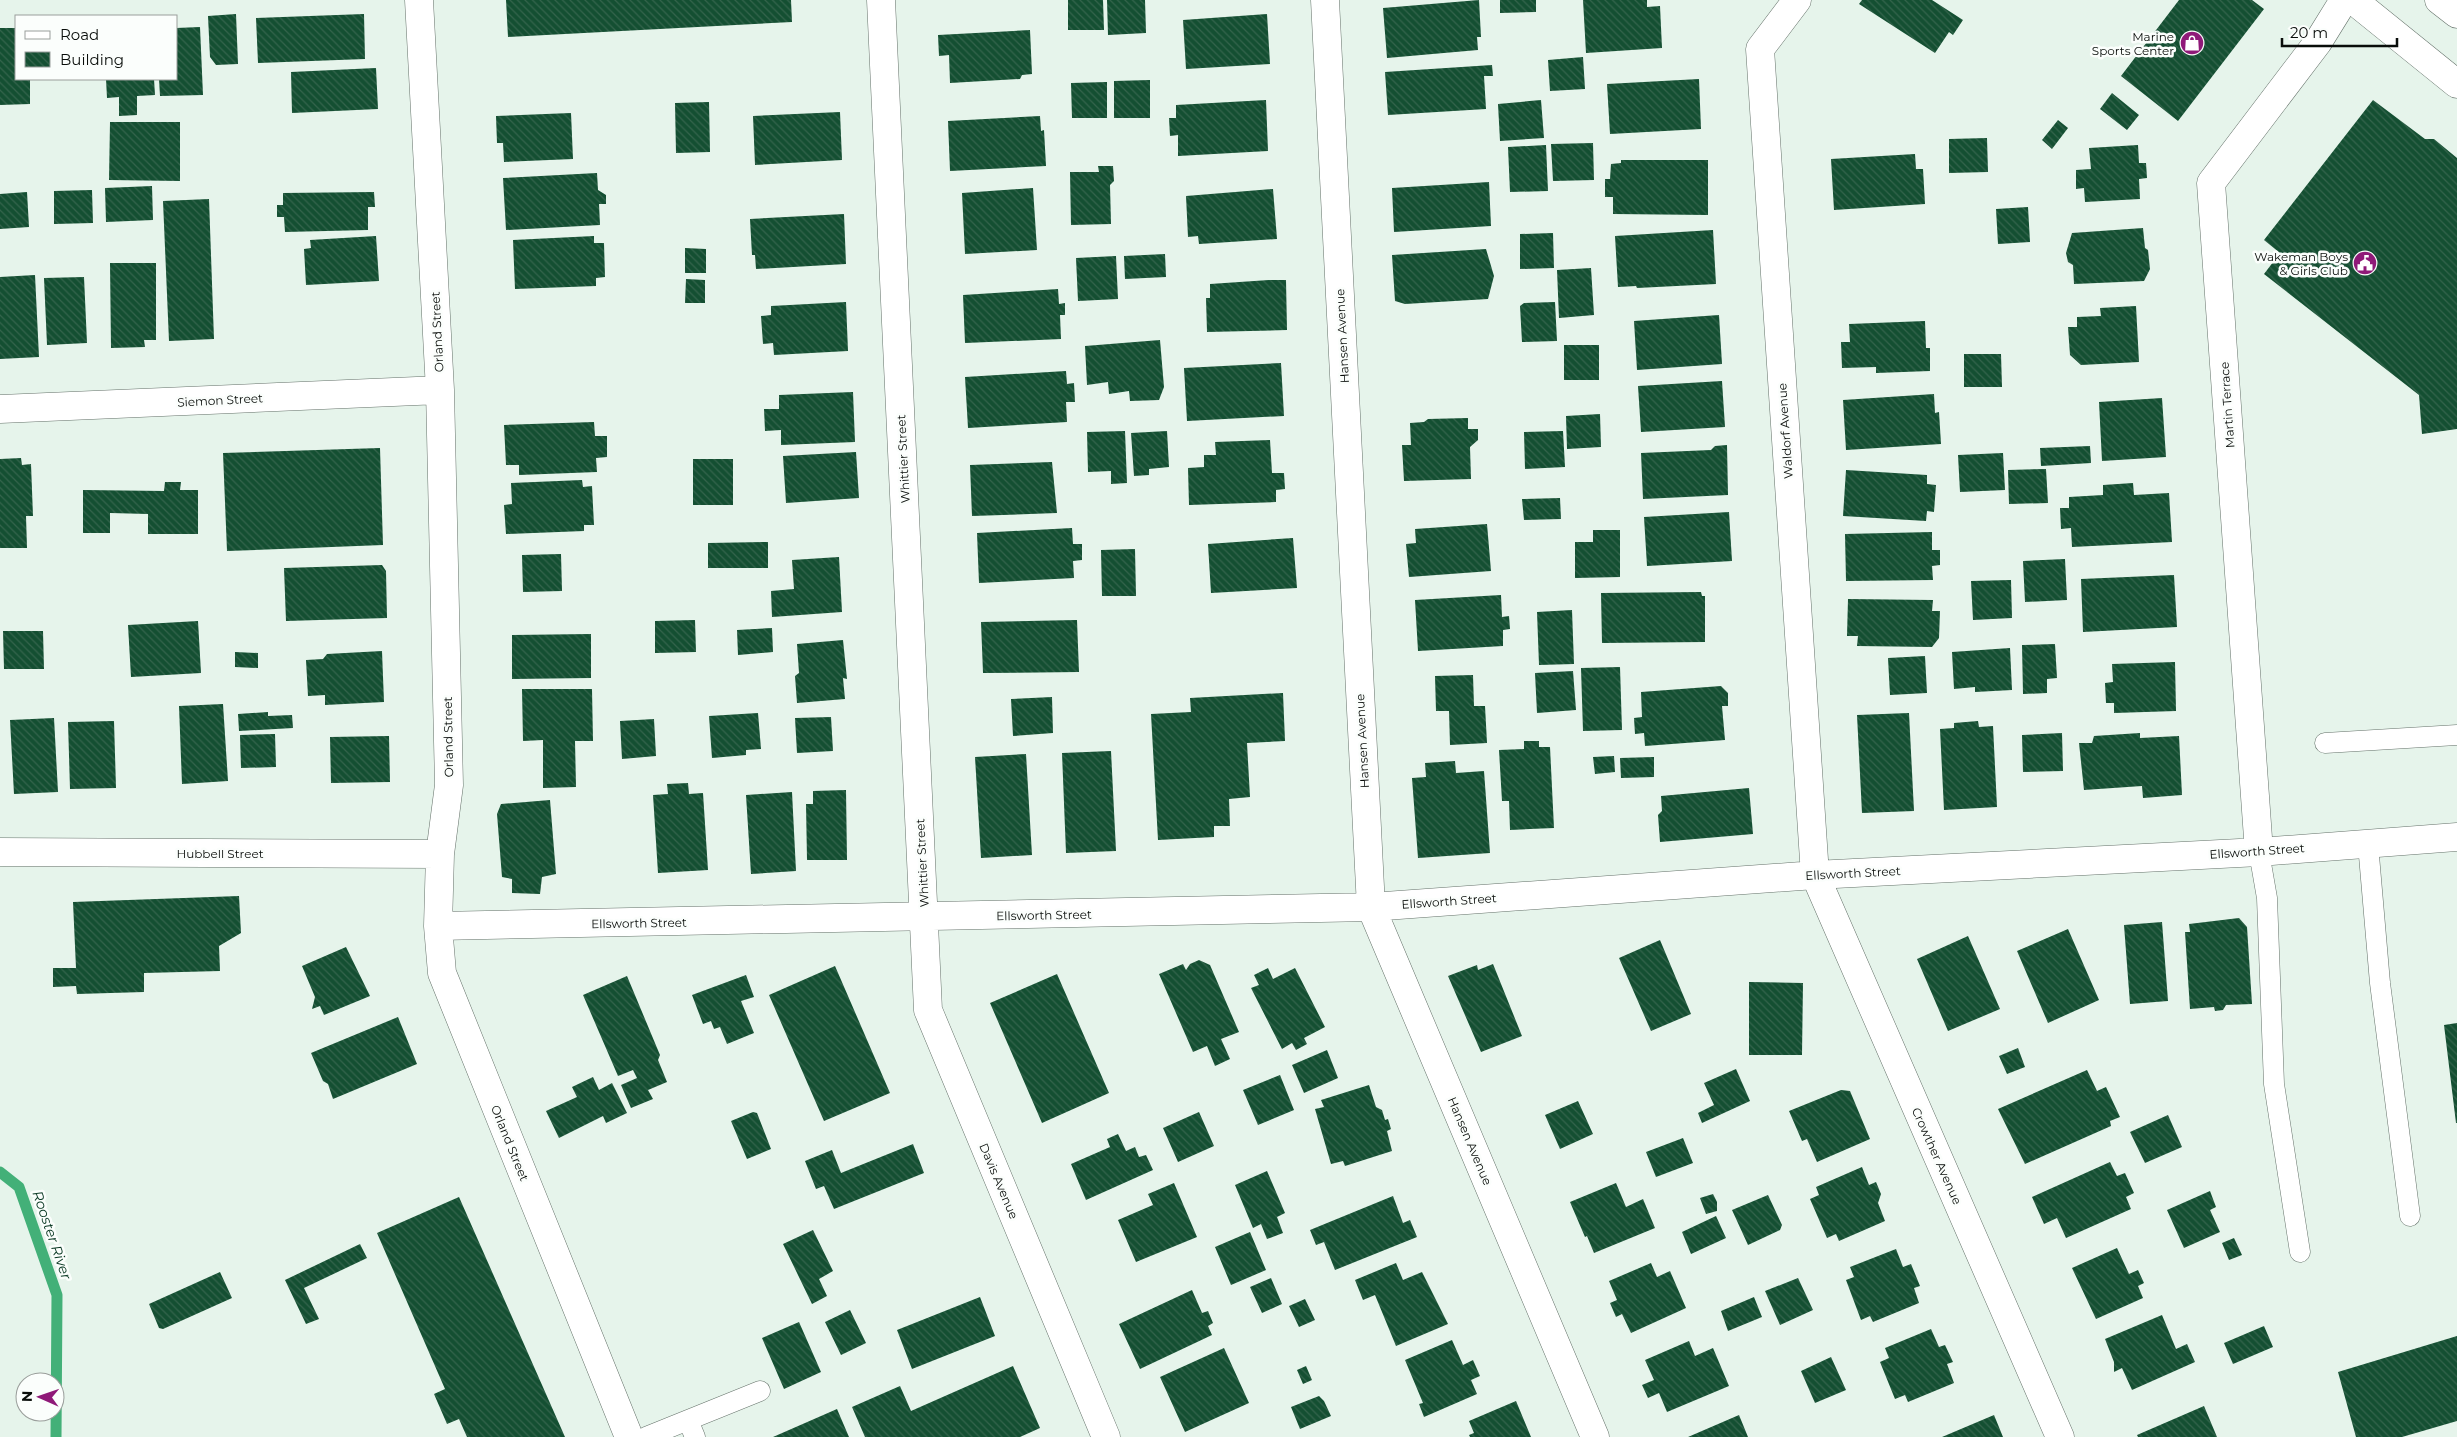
<svg xmlns="http://www.w3.org/2000/svg" width="2457" height="1437" font-family="Montserrat,sans-serif">
	<style>
		.lines { fill: none; stroke-linecap: round; stroke-linejoin: round }
		.stream { stroke: #43b078; stroke-width: 11 }
		.building { fill: url(#building-back-hatch) }
		.service-casing { stroke: #65726a; stroke-width: 21 }
		.minor-casing { stroke: #65726a; stroke-width: 29 }
		.secondary-casing { stroke: #65726a; stroke-width: 29 }
		.service { stroke: #fff; stroke-width: 20 }
		.minor { stroke: #fff; stroke-width: 28 }
		.secondary { stroke: #fff; stroke-width: 28 }
		.labels { text-anchor: middle; dominant-baseline: central; stroke-width: 5; stroke-linejoin: round; paint-order: stroke }
		.poi-label { font-size: 12px; fill: #090d0a; stroke: #fbfefc; text-anchor: end }
		.street-label { font-size: 12px; fill: #090d0a; stroke: #fbfefc }
		.water-label { font-size: 14px; font-style: italic; fill: #073721; stroke: #fbfefc }
	</style>
	<defs>
		<pattern id="building-back-hatch" width="6" height="6" patternUnits="userSpaceOnUse" patternTransform="scale(1.25)"><rect width="6" height="6" fill="#144f32"/><path d="M-1 5l2 2M0 0l6 6M5-1l2 2" fill="none" stroke="#34644c"/></pattern>
	</defs>
	<rect width="100%" height="100%" fill="#e6f4eb"/>
	<g class="lines">
		<!-- stream -->
		<path class="stream" d="M0,1172L19,1187L57,1295L56,1437"/>
	</g>
	<!-- building -->
	<path class="building" d="M506,0H791L792,22L508,37Z
		M1068,0H1103L1104,30H1068Z
		M1107,0H1145L1146,33L1108,35Z
		M1479,0L1481,37H1477L1478,50L1387,58L1383,8Z
		M1500,0H1536V12L1500,13Z
		M1583,0H1647V7L1660,6L1662,48L1586,53Z
		M1862,0H1932L1963,20L1953,35L1949,32L1935,53L1859,4Z
		M2179,0H2252L2264,9L2178,121L2121,76Z
		M236,14L238,64L216,65L210,57L208,16Z
		M364,14L365,59L258,63L256,18Z
		M1267,14L1270,64L1186,69L1183,20Z
		M200,27L203,95L160,96L159,79H176V28Z
		M0,28H16V79H30V104L0,105Z
		M1030,30L1032,74L1022,75L1020,79L950,83L949,55L939,56L938,35Z
		M1583,57L1585,89L1550,91L1548,60Z
		M1492,65L1493,76H1484L1486,109L1388,115L1385,72Z
		M376,68L378,109L292,113L291,72Z
		M106,79H154L155,95L137,96V115L119,116V97L107,98Z
		M1699,79L1701,129L1610,134L1607,84Z
		M1150,80V118H1114V81Z
		M1107,82V118H1072L1071,83Z
		M2112,93L2139,115L2127,130L2100,109Z
		M1266,100L1268,151L1178,156V135L1170,136L1169,118H1176V105Z
		M1541,100L1544,138L1500,141L1498,104Z
		M2373,100L2425,139H2434L2457,158V429L2422,434L2419,395L2264,274L2280,253L2264,240Z
		M709,102L710,152L676,153L675,103Z
		M840,112L842,160L755,165L753,116Z
		M571,113L573,159L504,162L503,143H497L496,116Z
		M1040,116L1041,131L1044,130L1046,166L950,171L948,121Z
		M2058,120L2068,128L2052,149L2042,140Z
		M110,122H180V181L109,180Z
		M1987,138L1988,172L1949,173V139Z
		M1593,143L1594,180L1553,181L1551,144Z
		M1546,145L1548,191L1510,192L1508,147Z
		M2138,145L2139,163H2146L2147,178L2139,179L2140,199L2085,202L2084,188L2076,189V170L2091,169L2089,148Z
		M1915,154L1916,169H1923L1925,204L1834,210L1831,159Z
		M1621,160H1708V215L1613,214V197H1605V179H1610L1611,164L1621,163Z
		M1098,166H1113L1114,181L1110,185L1111,224L1071,225L1070,172H1099Z
		M597,173L598,190L606,195V204H599L600,225L506,230L503,178Z
		M1489,182L1491,226L1394,232L1392,188Z
		M152,186L153,220L106,222L105,188Z
		M1033,188L1037,250L965,254L962,193Z
		M1273,189L1277,239L1199,244L1198,236L1188,237L1186,196Z
		M92,190L93,223L54,224V191Z
		M27,192L29,227L0,229V194Z
		M374,192L375,207H368V230L285,232L284,217H277V205H283V193Z
		M209,199L214,339L169,341L163,201Z
		M2028,207L2030,242L1998,244L1996,209Z
		M844,214L846,264L756,269L755,255H752L750,219Z
		M2143,228L2145,248L2148,250L2150,269L2144,281L2074,284L2073,265L2068,262L2066,253L2072,233Z
		M1713,230L1716,284L1637,288L1636,286L1618,287L1615,236Z
		M1553,233L1554,268L1520,269V234Z
		M376,236L379,281L306,285L304,249L311,248L310,240Z
		M594,236V243H604L605,277L596,278V286L515,289L513,240Z
		M685,248L706,249V273H685Z
		M1486,249L1494,276L1488,299L1405,304L1395,301L1392,255Z
		M1165,254L1166,277L1125,279L1124,256Z
		M1116,256L1118,299L1078,301L1076,258Z
		M110,263H156V340H144L145,347L111,348Z
		M1591,268L1594,315L1559,318L1557,270Z
		M35,275L39,357L0,359V277Z
		M84,277L87,343L47,345L44,278Z
		M686,279L705,280V303H685Z
		M1269,280H1286L1287,330L1207,332L1206,298H1210V284Z
		M1058,289L1059,304L1065,303V315H1060L1061,339L965,343L963,295Z
		M846,302L848,351L774,355L773,343L763,344L761,316L771,315V306Z
		M1555,302L1557,341L1522,342L1520,306L1524,303Z
		M2136,306L2139,362L2081,365L2070,355L2068,327H2077V317L2101,316L2100,308Z
		M1719,315L1722,364L1637,370L1634,321Z
		M1925,321L1926,348H1930V371L1876,373V367L1842,368L1841,342H1850L1849,324Z
		M1160,340L1164,387L1159,400L1130,401L1129,391L1109,394L1108,382L1087,385L1085,346Z
		M1564,345H1599V380H1564Z
		M1964,354H2001L2002,387H1964Z
		M1281,363L1284,416L1187,421L1184,368Z
		M1066,371L1067,384L1074,383L1075,402H1066L1067,422L968,428L965,377Z
		M1722,381L1725,427L1641,432L1638,386Z
		M853,392L855,442L781,445V430L765,431L764,409H779V395Z
		M1934,394L1935,413L1939,412L1941,444L1846,450L1843,400Z
		M2162,398L2166,457L2102,461L2099,402Z
		M1600,414L1601,447L1567,449L1566,416Z
		M1468,418V429H1478V440L1470,447L1471,479L1404,481L1402,445H1411L1410,423L1424,422L1428,419Z
		M594,422L595,436H607V457L596,458L597,472L519,475V465H506L504,425Z
		M1125,431L1127,483L1111,484V471L1088,472L1087,432Z
		M1167,431L1169,467L1149,469V475L1134,476L1131,433Z
		M1563,431L1565,467L1525,469L1524,432Z
		M1270,440L1272,473H1284L1285,489L1276,490V502L1189,505L1188,468L1204,467V455H1216L1215,442Z
		M1727,445L1728,495L1643,499L1641,453L1711,450L1715,446Z
		M2090,446L2091,463L2041,466L2040,448Z
		M380,448L383,545L227,551L223,453Z
		M856,452L859,498L786,503L783,456Z
		M2003,453L2005,490L1960,492L1958,455Z
		M21,458L22,465L31,464L33,516H26L27,548H0V459Z
		M693,459H733V505H693Z
		M1052,462L1057,513L972,516L970,465Z
		M2046,469L2048,503L2009,504L2008,470Z
		M1846,470L1927,475V484L1936,485L1934,512L1927,511L1926,521L1843,516Z
		M582,480L583,487L592,486L594,525H584V531L506,534L504,505L512,504L511,483Z
		M165,482H181L180,490H198V534H148V514L110,513V533H83V490L164,491Z
		M2133,483L2134,495L2169,493L2172,542L2072,547L2071,528L2061,529L2060,508H2069V497L2103,495V485Z
		M1560,498L1561,519L1524,520L1522,499Z
		M1729,512L1732,561L1647,566L1644,517Z
		M1487,524L1491,571L1409,577L1406,544L1416,543L1415,529Z
		M1072,528L1073,544H1082V560L1073,561L1074,578L979,583L977,533Z
		M1593,530H1620V577L1575,578V542H1593Z
		M1932,532V550H1940V565L1932,566L1933,580L1846,581L1845,534Z
		M1293,538L1297,588L1211,593L1208,544Z
		M768,542V568H708V543Z
		M1135,549L1136,596H1102L1101,550Z
		M561,554L562,591L523,592L522,555Z
		M839,557L842,612L772,617L771,591L794,589L792,560Z
		M2065,559L2067,600L2025,602L2023,561Z
		M382,565L386,571L387,618L286,621L284,568Z
		M2174,575L2177,627L2083,632L2081,579Z
		M2011,580L2012,618L1973,620L1971,581Z
		M1701,592L1702,596H1705V642L1602,643L1601,593Z
		M1501,595L1502,617L1509,616L1510,629L1503,630V646L1418,651L1415,600Z
		M1848,599L1933,600L1932,611H1940L1939,638L1932,647L1857,646L1858,636H1847Z
		M1572,610L1574,664L1539,665L1537,612Z
		M695,620L696,652L655,653V621Z
		M1077,620L1079,672L983,673L981,622Z
		M198,621L201,673L131,677L128,625Z
		M772,628L773,652L738,655L737,630Z
		M3,631H43L44,669H4Z
		M591,634V678L512,679V635Z
		M843,640L847,679L843,678L845,699L797,703L795,676L799,673L797,644Z
		M2055,644L2057,678L2047,679V693L2023,694L2022,645Z
		M2010,648L2012,690L1975,692V687L1954,689L1952,652Z
		M382,651L384,702L325,705V695L308,696L306,660L323,659L327,654Z
		M235,652L258,653V668L235,667Z
		M1925,656L1927,693L1890,695L1888,658Z
		M2175,662L2176,711L2114,713V703H2106L2105,683L2113,682L2112,664Z
		M1620,667L1622,730L1583,731L1581,668Z
		M1573,671L1576,710L1537,713L1535,673Z
		M1473,675L1474,706H1485L1487,743L1450,745L1449,711H1436L1435,676Z
		M1721,686L1728,693V706H1722L1725,740L1645,746L1644,733L1635,734L1634,718L1642,717L1641,692Z
		M522,689H592L593,741H575L576,787L543,788V740L523,741Z
		M1283,693L1285,741L1247,743L1250,797L1229,799L1230,826H1214V837L1158,840L1151,714L1191,712L1190,698Z
		M1052,697L1053,733L1013,736L1011,699Z
		M223,704L228,781L182,784L179,706Z
		M268,712V716L292,715L293,728L239,731L238,714Z
		M758,713L761,749L746,750V755L712,758L709,716Z
		M1909,713L1914,811L1862,813L1857,715Z
		M831,717L833,751L797,753L795,718Z
		M54,718L58,792L14,794L10,720Z
		M654,719L656,756L622,759L620,721Z
		M114,721L116,788L70,789L68,722Z
		M1978,721L1979,727L1993,726L1997,807L1944,810L1940,729L1954,728V723Z
		M2062,733L2063,771L2023,772L2022,735Z
		M2140,733V738L2179,736L2182,795L2143,798L2142,786L2084,790L2079,743H2092L2094,736Z
		M275,734L276,767L241,768L240,735Z
		M389,736L390,782L331,783L330,737Z
		M1524,741H1539V747H1550L1554,828L1510,830L1509,801H1502L1499,750L1524,749Z
		M1111,751L1116,851L1066,853L1062,753Z
		M1026,754L1032,855L981,858L975,757Z
		M1614,756L1615,772L1595,774L1593,757Z
		M1654,757V777L1621,778L1620,758Z
		M1455,761L1456,773L1484,771L1490,853L1418,858L1412,778L1426,777L1425,763Z
		M688,783L689,794L703,793L708,870L658,873L653,795L668,794L667,784Z
		M1749,788L1753,834L1660,842L1658,815L1662,811L1661,796Z
		M846,790L847,860H807L806,804H813V791Z
		M792,792L796,871L751,874L746,795Z
		M550,800L556,874L542,877L540,894L512,893V879L502,877L497,814L501,804Z
		M239,896L241,933L219,946L220,971L144,973V992L77,994L76,986L53,987V968H76L73,902Z
		M2239,918L2247,927L2252,1004L2226,1005L2223,1010L2215,1011L2214,1007L2190,1009L2185,932H2190L2189,924Z
		M2162,922L2168,1001L2130,1004L2124,925Z
		M2068,929L2099,1000L2048,1023L2017,951Z
		M1968,936L2000,1009L1948,1031L1917,959Z
		M1660,940L1691,1014L1651,1031L1619,958Z
		M346,947L370,996L324,1015L320,1006L312,1009L315,997L302,966Z
		M1199,960L1210,965L1239,1032L1221,1039L1230,1059L1215,1066L1207,1046L1193,1052L1159,974L1183,964L1186,970L1190,964Z
		M1493,964L1522,1036L1481,1052L1448,976L1477,965L1478,970Z
		M835,966L890,1093L824,1121L769,995Z
		M1268,968L1273,979L1295,968L1325,1027L1304,1038L1307,1044L1296,1050L1292,1043L1282,1049L1251,988L1259,985L1254,975Z
		M1057,974L1109,1093L1042,1123L990,1003Z
		M746,975L754,997L741,1001L754,1033L727,1044L720,1027L714,1029L711,1021L703,1024L692,995Z
		M627,976L660,1055L658,1060L667,1082L648,1090L653,1099L631,1108L621,1085L637,1078L633,1070L618,1076L583,995Z
		M1749,982L1803,983L1802,1055H1749Z
		M398,1017L417,1064L333,1099L328,1084L323,1081L311,1053Z
		M2457,1023V1123H2456L2444,1025Z
		M2018,1048L2025,1067L2007,1074L1999,1056Z
		M1327,1050L1338,1078L1304,1093L1292,1065Z
		M1736,1069L1750,1101L1702,1123L1698,1113L1714,1105L1704,1083Z
		M2087,1070L2097,1091L2106,1087L2120,1117L2110,1121L2111,1126L2025,1164L1998,1109Z
		M1280,1075L1294,1110L1258,1125L1243,1090Z
		M593,1077L599,1090L612,1083L627,1113L606,1123L603,1116L559,1138L546,1111L577,1097L572,1087Z
		M1369,1085L1376,1107L1382,1110L1385,1120L1388,1119L1391,1129L1387,1131L1392,1151L1345,1166L1343,1161L1331,1164L1315,1109L1324,1107L1321,1100Z
		M1841,1090L1850,1091L1870,1139L1817,1162L1807,1139L1802,1141L1789,1111Z
		M1578,1101L1593,1134L1560,1149L1545,1115Z
		M753,1112L757,1113L771,1149L747,1159L731,1121Z
		M1199,1112L1214,1146L1178,1162L1163,1128Z
		M2168,1115L2182,1147L2145,1163L2130,1132Z
		M1118,1134L1126,1151L1135,1147L1139,1157L1146,1155L1153,1170L1086,1200L1071,1164L1110,1147L1107,1139Z
		M1683,1138L1693,1163L1656,1177L1646,1152Z
		M913,1144L924,1173L834,1209L824,1186L816,1189L805,1161L832,1150L841,1173Z
		M2110,1162L2117,1176L2125,1173L2134,1193L2126,1197L2131,1209L2066,1238L2057,1218L2044,1224L2032,1197Z
		M1862,1167L1869,1185L1876,1182L1881,1194L1878,1203L1885,1221L1839,1241L1836,1234L1827,1238L1810,1199L1819,1195L1816,1187Z
		M1267,1171L1285,1213L1277,1217L1283,1233L1267,1239L1261,1224L1253,1228L1235,1185Z
		M1174,1183L1197,1237L1136,1262L1118,1220L1153,1205L1148,1194Z
		M1616,1183L1626,1207L1643,1199L1655,1228L1594,1253L1587,1236L1585,1237L1570,1202Z
		M2210,1191L2216,1207L2210,1210L2220,1232L2184,1248L2167,1210Z
		M1713,1194L1717,1202V1211L1706,1214L1700,1198Z
		M1768,1195L1782,1225L1780,1230L1748,1245L1732,1210Z
		M1393,1196L1403,1223L1410,1220L1417,1237L1335,1270L1324,1242L1316,1245L1310,1230Z
		M459,1197L565,1437H467L459,1419L447,1424L434,1394L445,1389L377,1233Z
		M1716,1216L1726,1238L1691,1254L1682,1232Z
		M813,1230L833,1271L819,1279L827,1296L812,1304L783,1244Z
		M1250,1232L1266,1270L1231,1285L1215,1247Z
		M2234,1238L2242,1255L2229,1260L2222,1243Z
		M360,1244L367,1258L304,1288L319,1319L306,1324L285,1280Z
		M2117,1248L2129,1274L2138,1270L2144,1283L2138,1286L2143,1298L2096,1319L2072,1268Z
		M1896,1249L1903,1267L1911,1264L1920,1286L1914,1288L1919,1303L1873,1322L1870,1316L1861,1320L1846,1280L1854,1277L1850,1267Z
		M1396,1263L1403,1280L1422,1272L1448,1324L1396,1346L1375,1295L1363,1300L1355,1280Z
		M1651,1263L1657,1277L1670,1271L1686,1308L1631,1333L1622,1314L1616,1317L1610,1303L1617,1300L1609,1281Z
		M220,1272L232,1298L163,1329L159,1328L149,1304Z
		M1271,1278L1282,1304L1262,1313L1250,1287Z
		M1798,1278L1813,1310L1780,1325L1765,1291Z
		M1192,1290L1202,1313L1208,1311L1213,1323L1208,1326L1212,1335L1140,1369L1119,1324Z
		M980,1297L995,1336L912,1369L897,1330Z
		M1754,1297L1762,1317L1728,1331L1721,1311Z
		M1305,1299L1315,1320L1299,1327L1289,1306Z
		M850,1310L866,1343L841,1355L825,1322Z
		M2162,1315L2176,1349L2187,1344L2195,1362L2132,1390L2122,1368L2114,1372V1362L2105,1339Z
		M799,1322L821,1372L784,1389L762,1338Z
		M2264,1326L2273,1347L2233,1364L2224,1343Z
		M1931,1329L1939,1347L1945,1345L1953,1362L1947,1364L1954,1383L1908,1402L1905,1395L1895,1399L1880,1362L1889,1358L1885,1348Z
		M2457,1336V1421L2402,1437H2356L2338,1372Z
		M1452,1340L1463,1365L1473,1360L1480,1376L1471,1380L1477,1394L1424,1417L1419,1404L1423,1403L1405,1360Z
		M1689,1341L1695,1356L1713,1348L1729,1386L1667,1412L1659,1393L1648,1398L1642,1385L1654,1380L1645,1360Z
		M1224,1348L1249,1403L1185,1432L1160,1377Z
		M1831,1357L1846,1390L1815,1403L1801,1371Z
		M1013,1366L1040,1428L1020,1437H865L852,1407L900,1386L911,1411Z
		M1306,1366L1312,1380L1303,1384L1297,1370Z
		M1319,1396L1324,1401L1331,1416L1300,1429L1291,1407Z
		M1516,1401L1531,1437H1470L1469,1435L1474,1433L1469,1421Z
		M2204,1406L2217,1437H2138L2137,1435Z
		M837,1409L849,1437H773Z
		M1739,1415L1748,1437H1688Z
		M1994,1415L2003,1437H1942Z"/>
	<g class="lines">
		<!-- service casing -->
		<g class="service-casing">
			<path id="service" d="M2325,743L2457,735
				M2368,844L2380,983L2410,1216
				M2259,852L2267,898L2274,1084L2300,1252
				M688,1420L695,1437
				M646,1437L760,1391"/>
		</g>
		<!-- minor casing -->
		<g class="minor-casing">
			<path id="minor" d="M419,0L440,390L449,785L440,854L438,926L442,973L629,1437
				M881,0L928,1010L1106,1437
				M1325,0L1371,907L1595,1437
				M1797,0L1760,49L1815,875L2060,1437
				M0,409L440,390
				M0,852L440,854
				M2259,852L2211,183L2318,42L2344,0
				M438,926L1371,907L1815,875L2259,852L2457,837"/>
		</g>
		<!-- secondary casing -->
		<g class="secondary-casing">
			<path id="secondary" d="M2353,0L2457,84
				M2439,0L2457,14"/>
		</g>
		<!-- service -->
		<use href="#service" class="service"/>
		<!-- minor -->
		<use href="#minor" class="minor"/>
		<!-- secondary -->
		<use href="#secondary" class="secondary"/>
	</g>
	<!-- icons -->
	<defs>
		<g id="shop-disc" transform="scale(1.25)"><circle r="9.5" fill="#8f1978" stroke="#fbfefc"/><path d="M-5-2.5h2.3a2.7 3.5 0 0 1 5.4 0H5L5.5 6h-11ZM-1.5-2.5h3a1.5 2.3 0 0 0-3 0Z" fill="#fff"/></g>
		<g id="civic-disc" transform="scale(1.25)"><circle r="9.5" fill="#8f1978" stroke="#fbfefc"/><path d="M-.6-6.5H3V-4.5H.6V-3L4-1V1h2V6H-6V1h2V-1L-.6-3ZM-1.2 2.5V6h2.4V2.5Z" fill="#fff"/></g>
	</defs>
	<g fill-rule="evenodd">
		<use href="#shop-disc" x="2192" y="43"/>
		<use href="#civic-disc" x="2365" y="263"/>
	</g>
	<g class="labels">
		<!-- poi labels -->
		<g class="poi-label">
			<text x="2174" y="36">Marine<tspan x="2174" dy="14">Sports Center</tspan></text>
			<text x="2348" y="256">Wakeman Boys<tspan x="2348" dy="14">&amp; Girls Club</tspan></text>
		</g>
		<!-- street labels -->
		<g class="street-label">
			<text transform="translate(437 332) rotate(-93)">Orland Street</text>
			<text transform="translate(1342 336) rotate(-93)">Hansen Avenue</text>
			<text transform="translate(220 400) rotate(-3)">Siemon Street</text>
			<text transform="translate(2227 405) rotate(-94)">Martin Terrace</text>
			<text transform="translate(1785 431) rotate(-94)">Waldorf Avenue</text>
			<text transform="translate(903 459) rotate(-93)">Whittier Street</text>
			<text transform="translate(448 737) rotate(-91)">Orland Street</text>
			<text transform="translate(1362 741) rotate(-93)">Hansen Avenue</text>
			<text transform="translate(2257 851) rotate(-4)">Ellsworth Street</text>
			<text x="220" y="853">Hubbell Street</text>
			<text transform="translate(922 863) rotate(-93)">Whittier Street</text>
			<text transform="translate(1853 873) rotate(-3)">Ellsworth Street</text>
			<text transform="translate(1449 901) rotate(-4)">Ellsworth Street</text>
			<text transform="translate(1044 915) rotate(-1)">Ellsworth Street</text>
			<text transform="translate(639 923) rotate(-1)">Ellsworth Street</text>
			<text transform="translate(1470 1141) rotate(67)">Hansen Avenue</text>
			<text transform="translate(510 1143) rotate(68)">Orland Street</text>
			<text transform="translate(1937 1156) rotate(66)">Crowther Avenue</text>
			<text transform="translate(999 1181) rotate(67)">Davis Avenue</text>
		</g>
		<!-- water labels -->
		<g class="water-label">
			<text transform="translate(52 1235) rotate(71)">Rooster River</text>
		</g>
	</g>
	<!-- legend -->
	<rect x="15" y="15" width="162" height="65" fill="#fbfefc" stroke="#9a9e9b"/>
	<rect x="25" y="31" width="25" height="8" fill="#ffffff" stroke="#9a9e9b"/>
	<text x="60" y="40" font-size="15" fill="#090d0a">Road</text>
	<rect x="25" y="52" width="25" height="15" fill="url(#building-back-hatch)" stroke="#9a9e9b"/>
	<text x="60" y="65" font-size="15" fill="#090d0a">Building</text>
	<!-- north arrow -->
	<g transform="translate(40 1397) rotate(272)"><circle r="24" fill="#fbfefc" stroke="#9a9e9b"/>
	<path d="M0-4L9 19L0 12L-9 19Z" fill="#8f1978"/>
	<text y="-8" font-size="14" font-weight="bold" text-anchor="middle" fill="#090d0a">N</text>
	</g>
	<!-- scale -->
	<path d="M2282 38v8h115v-8" fill="none" stroke="#090d0a" stroke-width="2.5"/>
	<text x="2290" y="38" font-size="15" fill="#090d0a" stroke="#fbfefc" stroke-width="4" paint-order="stroke">20 m</text>
</svg>
